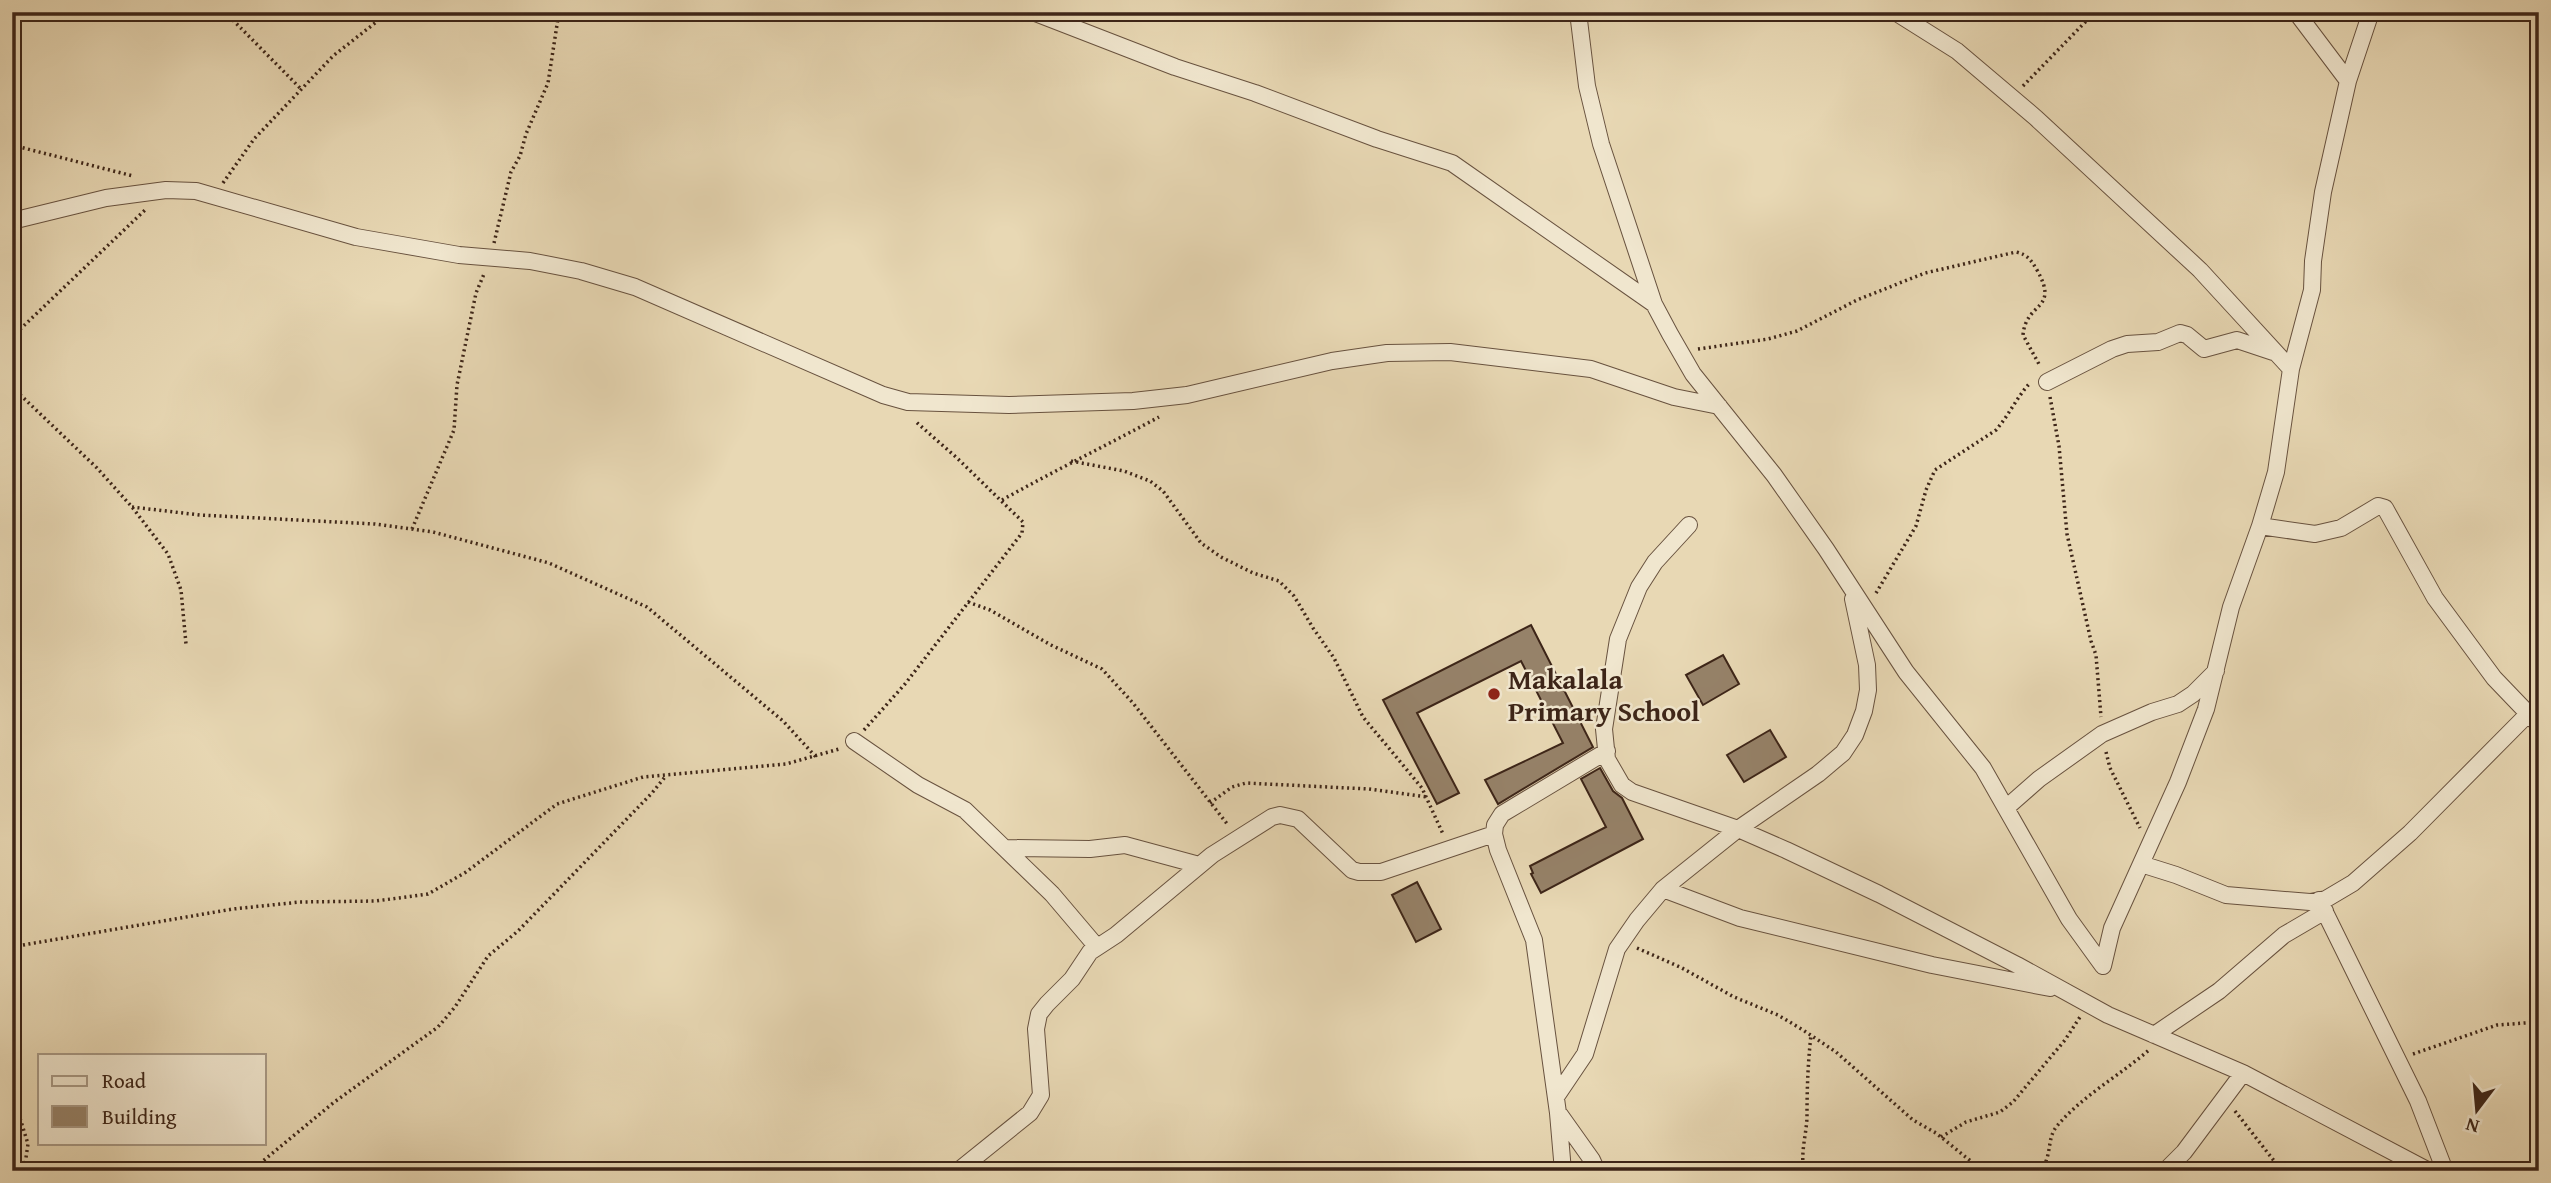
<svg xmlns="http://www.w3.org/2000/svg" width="2551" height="1183" font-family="'Gentium Book Plus',serif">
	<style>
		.building { fill: #968269; stroke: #3d2518; stroke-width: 2 }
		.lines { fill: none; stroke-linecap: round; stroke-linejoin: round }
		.minor-casing { stroke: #68523f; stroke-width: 18 }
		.path { stroke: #3d2518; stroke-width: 3.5; stroke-dasharray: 2 3.5; stroke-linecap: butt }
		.minor { stroke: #f0e6ce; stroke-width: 16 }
		.poi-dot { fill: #8f2418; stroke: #f0e6ce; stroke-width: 2.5 }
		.labels { text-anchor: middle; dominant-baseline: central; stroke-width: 5; stroke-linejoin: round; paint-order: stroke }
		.poi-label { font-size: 28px; font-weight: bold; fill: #3d2518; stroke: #f0e6ce; text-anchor: start }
	</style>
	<rect width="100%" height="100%" fill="#e8d8b4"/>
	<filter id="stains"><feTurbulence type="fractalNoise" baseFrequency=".00286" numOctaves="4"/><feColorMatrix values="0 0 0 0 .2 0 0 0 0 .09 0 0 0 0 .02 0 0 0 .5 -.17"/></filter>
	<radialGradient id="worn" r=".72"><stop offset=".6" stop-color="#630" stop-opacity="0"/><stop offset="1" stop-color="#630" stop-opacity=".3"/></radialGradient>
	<!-- building -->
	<path class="building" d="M1531,625L1593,747L1498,804L1485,780L1563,743L1521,661L1417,713L1459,793L1437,804L1383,700Z
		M1723,655L1739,684L1703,705L1686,675Z
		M1770,730L1786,757L1744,782L1727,755Z
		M1600,768L1613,791L1622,798L1643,839L1541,893L1531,874L1533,873L1530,866L1606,827L1581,779Z
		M1417,882L1441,929L1416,942L1392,895Z"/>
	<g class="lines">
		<!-- minor casing -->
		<g class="minor-casing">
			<path id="minor" d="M1033,12L1175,67L1255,93L1377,139L1452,163L1654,304
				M1578,12L1587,86L1601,144L1654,304L1670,334L1693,374L1774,475L1826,549L1906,672L1983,768L2069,919L2103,966
				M1895,12L1957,51L2036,118L2200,270L2291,369
				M2296,12L2348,81
				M12,221L106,198L166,190L196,191L356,237L459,255L530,261L581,271L635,287L883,395L908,402L1009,405L1133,401L1187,395L1332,361L1387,353L1450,352L1591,369L1674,397L1719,406
				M2047,382L2112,349L2127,344L2158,342L2180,333L2187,335L2204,349L2237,340L2273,352
				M1689,525L1655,562L1639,587L1618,639L1604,729L1607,759L1622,785L1632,792L1738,829L1786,850L1879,894L2017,965L2108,1015L2243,1073L2429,1171
				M2260,526L2315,534L2341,528L2378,506L2385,508L2435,598L2494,678L2539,725
				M854,741L918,785L965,810L1052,894L1097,947
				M2006,808L2039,779L2102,734L2152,712L2178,704L2193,694L2216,671
				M1006,848L1090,849L1125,845L1199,865
				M2141,864L2176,875L2226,895L2310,902L2326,899L2353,883L2410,833L2528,714
				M1663,889L1740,918L1932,965L2050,988
				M2319,900L2418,1101L2445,1171
				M2103,966L2112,928L2178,782L2206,709L2231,607L2260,526L2276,472L2291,369L2312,290L2313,261L2323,192L2348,81L2371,12
				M2154,1035L2219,991L2284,935L2325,911
				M1556,1097L1585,1054L1617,949L1637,920L1663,889L1738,829L1818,774L1843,753L1855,735L1864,711L1868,690L1867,665L1853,599
				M1560,1115L1592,1160L1597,1171
				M958,1171L1030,1113L1041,1095L1036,1029L1039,1014L1047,1004L1072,979L1090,952L1116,935L1212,855L1272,817L1280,815L1298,819L1352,870L1359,872H1381L1494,834
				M1563,1171L1558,1113L1534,940L1498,850L1494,834L1495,825L1502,814L1607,751
				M2165,1171L2184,1152L2243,1073"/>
		</g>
		<!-- path -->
		<path class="path" d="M225,12L301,89
			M2023,86L2095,12
			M12,145L133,176
			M223,183L254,139L333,56L389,12
			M494,243L511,172L520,156L526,134L548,83L559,12
			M12,337L145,210
			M1698,349L1768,339L1797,331L1857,300L1925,273L2016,252C2028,255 2031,260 2037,270C2060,311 2026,301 2023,335L2040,366
			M12,387L97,468L132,507L168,554L181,590L186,644
			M2050,397L2059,446L2067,534L2091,641L2096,655L2101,717
			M1071,461L1124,471L1150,481L1163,491L1201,543L1221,557L1253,573L1279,581L1294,596L1313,628L1334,658L1363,717L1422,788L1443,834
			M1002,500C1054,471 1107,445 1159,417
			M132,507L200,515L375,524L412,529L433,532L549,563L647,607L783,721L816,757
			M412,529L454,430L457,385L476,293L484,274
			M1876,593L1916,526L1926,490L1935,470L1996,430C2009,415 2017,397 2030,383
			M968,602L990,610L1051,645L1102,669L1133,703L1228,825
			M864,730L905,684L1022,533L1023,522L957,458L915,421
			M2106,752L2110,768L2140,828
			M1210,803L1232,787L1246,783L1369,789L1427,797
			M12,945H23L233,909L300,902L376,901L428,894L466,872L557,804L643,777L786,764L839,749
			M1637,948L1682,968L1734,997L1778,1015L1803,1030L1836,1052L1913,1120L1936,1133L1983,1171
			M2413,1054L2497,1025L2539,1022
			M12,1092L28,1144L24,1171
			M2235,1111L2282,1171
			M1941,1137L1966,1122L2000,1112L2013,1102L2065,1040L2080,1017
			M251,1171L333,1103L438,1027L455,1007L488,956L518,931L652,793L665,777
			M1804,1171C1800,1152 1807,1133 1807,1115C1807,1088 1808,1062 1811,1035
			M2040,1171C2053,1156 2046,1139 2057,1126C2082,1096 2119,1076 2149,1050"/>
		<!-- minor -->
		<use href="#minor" class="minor"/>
	</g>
	<!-- markers -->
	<circle class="poi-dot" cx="1494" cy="694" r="7"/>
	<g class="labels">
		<!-- poi labels -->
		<g class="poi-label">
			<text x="1508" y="678">Makalala<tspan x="1508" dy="32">Primary School</tspan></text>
		</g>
	</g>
	<!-- margin -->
	<rect width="2551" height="1183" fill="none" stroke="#e8d8b4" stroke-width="42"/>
	<rect x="14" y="14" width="2523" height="1155" fill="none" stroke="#3d2518" stroke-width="3.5"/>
	<rect x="21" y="21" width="2509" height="1141" fill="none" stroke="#3d2518" stroke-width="2"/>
	<!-- legend -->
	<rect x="38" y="1054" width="228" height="91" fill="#f0e6ce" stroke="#a89985" stroke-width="2"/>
	<rect x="52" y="1076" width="35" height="10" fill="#f0e6ce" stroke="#a89985" stroke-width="2"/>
	<text x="102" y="1088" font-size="21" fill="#3d2518">Road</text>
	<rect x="52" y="1106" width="35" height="21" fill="#968269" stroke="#a89985" stroke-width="2"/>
	<text x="102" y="1124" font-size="21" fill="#3d2518">Building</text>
	<!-- north arrow -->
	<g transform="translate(2477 1110) rotate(196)" stroke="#f0e6ce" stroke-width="5" paint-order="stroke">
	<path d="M0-5L12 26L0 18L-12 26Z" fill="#3d2518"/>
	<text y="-10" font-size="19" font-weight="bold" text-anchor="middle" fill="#3d2518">N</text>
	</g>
	<rect width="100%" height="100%" filter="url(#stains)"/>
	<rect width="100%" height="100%" fill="url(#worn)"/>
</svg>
